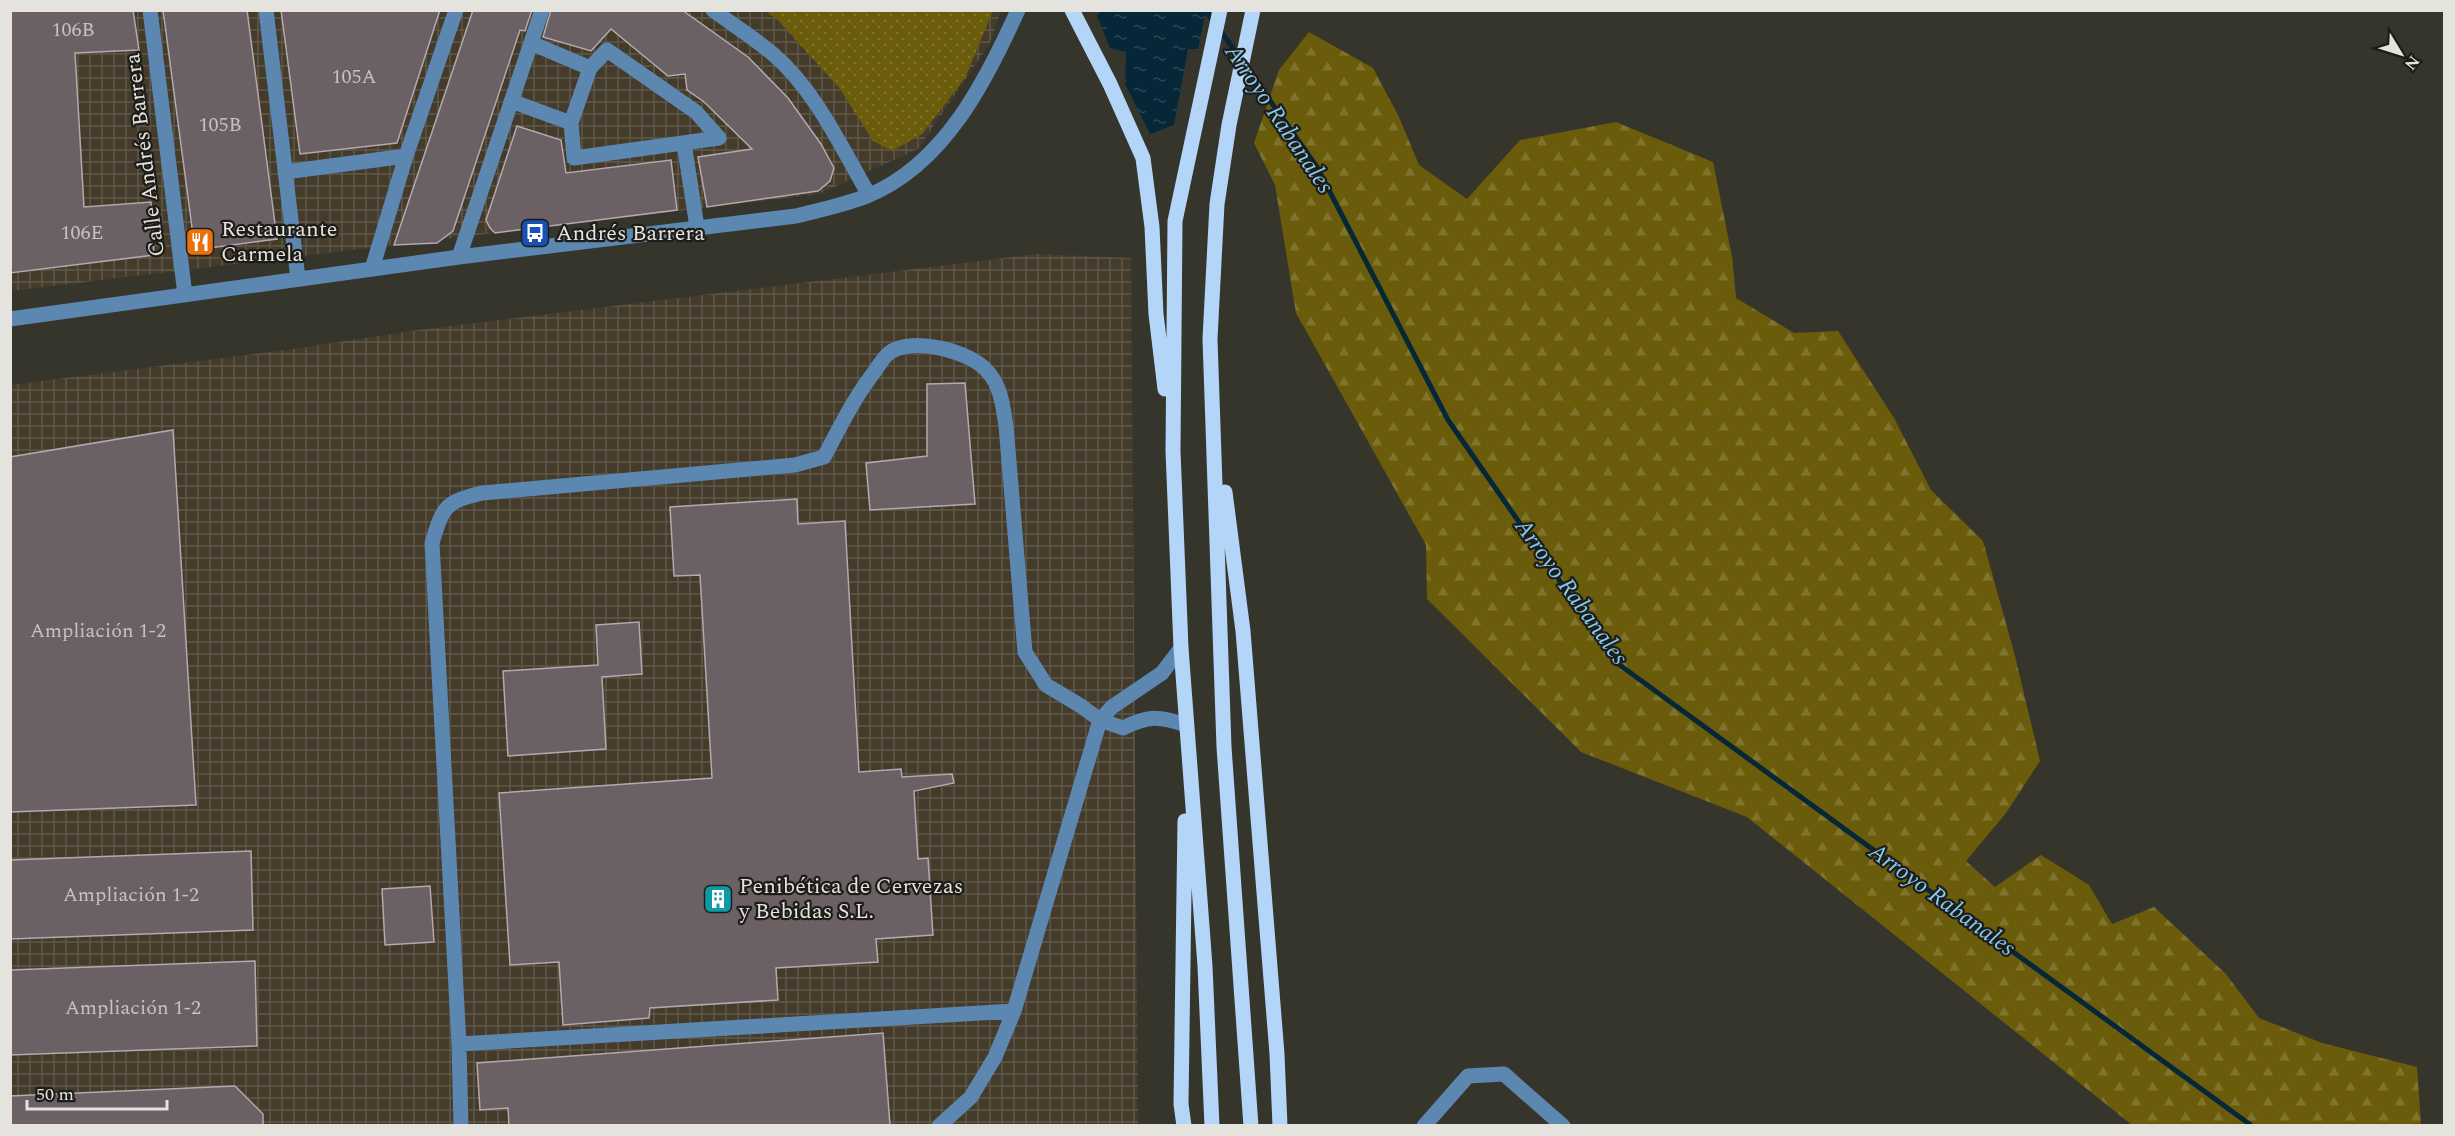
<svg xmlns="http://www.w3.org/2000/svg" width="2455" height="1136" font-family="Spectral,serif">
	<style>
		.industrial { fill: url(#industrial-grid) }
		.grass { fill: url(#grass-dots) }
		.forest { fill: url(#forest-firs) }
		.water { fill: url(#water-ripples) }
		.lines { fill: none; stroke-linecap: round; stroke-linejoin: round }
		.stream { stroke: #062737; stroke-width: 5 }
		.building { fill: #6b6064; stroke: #b5a9ae; stroke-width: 1.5 }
		.minor { stroke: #5c87b1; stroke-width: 15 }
		.major { stroke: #b3d5f8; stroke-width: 15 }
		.labels { text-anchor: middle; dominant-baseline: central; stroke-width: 4.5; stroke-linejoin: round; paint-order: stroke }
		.number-label { font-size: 20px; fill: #c6c2bf }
		.street-label { font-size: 22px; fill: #e4e3dd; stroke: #1d1c18 }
		.poi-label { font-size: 22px; fill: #e4e3dd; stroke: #1d1c18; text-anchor: start }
		.water-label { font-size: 24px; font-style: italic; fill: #82c8ef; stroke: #1d1c18 }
	</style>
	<defs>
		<pattern id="industrial-grid" width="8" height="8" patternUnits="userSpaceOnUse" patternTransform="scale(1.5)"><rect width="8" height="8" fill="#443b2a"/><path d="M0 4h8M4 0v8" fill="none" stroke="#5f5748"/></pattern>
		<pattern id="grass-dots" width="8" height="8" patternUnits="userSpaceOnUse" patternTransform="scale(1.5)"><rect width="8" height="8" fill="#6a5c0a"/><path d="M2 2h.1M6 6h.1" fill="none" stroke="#7f732d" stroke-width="1.8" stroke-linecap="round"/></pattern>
		<pattern id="forest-firs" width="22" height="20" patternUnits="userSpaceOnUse" patternTransform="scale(1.5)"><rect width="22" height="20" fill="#6a5c0a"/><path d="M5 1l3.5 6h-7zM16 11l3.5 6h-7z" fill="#7f732d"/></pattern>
		<pattern id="water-ripples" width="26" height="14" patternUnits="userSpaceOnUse" patternTransform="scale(1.5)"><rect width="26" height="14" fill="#062737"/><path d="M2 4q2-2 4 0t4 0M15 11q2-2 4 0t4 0" fill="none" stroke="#2a4654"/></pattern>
	</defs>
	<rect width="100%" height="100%" fill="#36352c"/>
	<!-- industrial -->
	<path class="industrial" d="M10,11H1001L990,43L918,149L819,194L11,291Z
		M1036,254L1131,258L1138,1125H11L10,385L293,349L410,331Z"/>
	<!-- grass -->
	<path class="grass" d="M765,11L993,10V11L965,78L922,134L892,151L873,141L840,89L776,18Z"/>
	<!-- forest -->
	<path class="forest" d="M1309,32L1373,68L1399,117L1419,165L1467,199L1520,140L1616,122L1713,162L1732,256L1736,298L1794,333L1838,331L1894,418L1931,490L1983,541L2015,656L2040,761L2006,813L1966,861L1995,887L2041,855L2089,885L2112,924L2154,907L2226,974L2259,1018L2322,1043L2417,1067L2421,1125H2132L1747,817L1581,752L1427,599L1426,545L1296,313L1275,185L1254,143L1279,70Z"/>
	<!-- water -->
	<path class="water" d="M1101,10L1206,11L1198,49H1188L1174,125L1150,134L1125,84L1126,52L1110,48L1097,16Z"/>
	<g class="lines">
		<!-- stream -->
		<path class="stream" d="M1206,10L1214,23
			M1220,30L1317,167L1448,420L1617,663L2252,1126"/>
	</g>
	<!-- building -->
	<path class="building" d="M10,10H133L139,50L75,53L84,207L151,202L154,255L10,273Z
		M163,10H247L277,239L195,250Z
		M281,10H440L397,143L300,154Z
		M473,10H532L525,31L520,30L453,231L437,243L394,245Z
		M551,10H682L748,57L788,98L821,144L834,168L830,181L818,191L707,207L698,157L752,149L703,101L687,90L685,74L668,76L611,29L591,51L543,37Z
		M517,126L561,140L566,173L671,160L677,210L495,233L490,228L486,220Z
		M965,383L975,504L870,510L866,463L927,456V384Z
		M173,430L196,805L10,812V457Z
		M797,499L798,524L845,521L859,772L901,769L902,777L952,774L954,783L914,791L918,859L928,858L933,935L876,939L878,962L776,968L778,1000L650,1008L649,1018L563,1025L559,962L510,965L499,793L712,778L700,575L674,576L670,507Z
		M639,622L642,674L602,677L606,749L508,756L503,671L598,665L596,625Z
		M251,851L253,930L10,939V860Z
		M430,886L434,942L385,945L382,889Z
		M255,961L257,1046L10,1055V970Z
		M883,1033L890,1125H509L508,1108L480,1110L477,1063Z
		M235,1086L263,1114V1125H10V1096Z"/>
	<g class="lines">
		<!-- minor -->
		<path class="minor" d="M150,10L185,295
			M266,10L298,279
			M713,10C733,25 754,38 773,54C816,91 841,147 869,195
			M511,101L571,123L574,158L719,138L696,112L607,50L590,68L531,43
			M571,123L590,68
			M684,143L697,227
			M285,172L406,156L456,10
			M459,257L542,10
			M372,269L406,156
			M10,319L459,257L796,216C820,210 844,205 867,196C944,165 986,81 1018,10
			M459,1044L432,543C443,506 445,502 482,493L795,465L824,457C840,427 854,398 875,371C879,365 884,357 889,353C912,336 970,351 987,371C1001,385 1003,407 1006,426L1025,652L1046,685L1081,706L1100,720L1112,707L1162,673L1181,648
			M461,1126L459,1044L1014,1011
			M939,1126L971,1097L995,1057L1014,1011L1100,720L1123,728C1149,715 1159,716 1186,725
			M1424,1126L1468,1076L1504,1074L1563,1126"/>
		<!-- major -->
		<path class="major" d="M1072,10L1110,84L1143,158L1152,227L1156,314L1165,389
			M1225,492L1243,631L1277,1054L1280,1126
			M1184,1126L1181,1104L1185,821
			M1212,1126L1205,966L1181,648L1173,451L1175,221L1220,10
			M1251,1126L1224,747L1210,339L1217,204L1229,125L1253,10"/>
	</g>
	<!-- icons -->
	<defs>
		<g id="bus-square" transform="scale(1.5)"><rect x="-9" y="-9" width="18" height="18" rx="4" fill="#1a4fb4" stroke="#1d1c18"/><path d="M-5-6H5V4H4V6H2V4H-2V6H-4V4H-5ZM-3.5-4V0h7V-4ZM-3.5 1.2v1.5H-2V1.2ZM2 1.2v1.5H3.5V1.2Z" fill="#fff"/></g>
		<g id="restaurant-square" transform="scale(1.5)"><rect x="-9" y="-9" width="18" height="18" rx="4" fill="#e8710a" stroke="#1d1c18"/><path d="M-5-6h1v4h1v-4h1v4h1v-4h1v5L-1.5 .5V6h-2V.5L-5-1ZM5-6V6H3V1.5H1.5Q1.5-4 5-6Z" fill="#fff"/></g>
		<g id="building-square" transform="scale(1.5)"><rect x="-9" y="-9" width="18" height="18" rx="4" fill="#0f9aa8" stroke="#1d1c18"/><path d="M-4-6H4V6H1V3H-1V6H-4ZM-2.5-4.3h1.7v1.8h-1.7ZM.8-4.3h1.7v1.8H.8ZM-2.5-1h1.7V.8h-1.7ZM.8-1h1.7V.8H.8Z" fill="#fff"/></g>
	</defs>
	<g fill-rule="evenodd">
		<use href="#bus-square" x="535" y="233"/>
		<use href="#restaurant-square" x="200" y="242"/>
		<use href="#building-square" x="718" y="899"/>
	</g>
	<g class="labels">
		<!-- number labels -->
		<g class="number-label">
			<text x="73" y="30">106B</text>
			<text x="354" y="77">105A</text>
			<text x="220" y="125">105B</text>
			<text x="82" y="233">106E</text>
			<text x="98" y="631">Ampliación 1-2</text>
			<text x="131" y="895">Ampliación 1-2</text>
			<text x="133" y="1008">Ampliación 1-2</text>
		</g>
		<!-- street labels -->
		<g class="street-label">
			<text transform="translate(145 155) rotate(-97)">Calle Andrés Barrera</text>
		</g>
		<!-- poi labels -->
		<g class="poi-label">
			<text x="221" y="229">Restaurante<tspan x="221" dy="25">Carmela</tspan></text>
			<text x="556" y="233">Andrés Barrera</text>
			<text x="739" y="886">Penibética de Cervezas<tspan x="739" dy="25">y Bebidas S.L.</tspan></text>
		</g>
		<!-- water labels -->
		<g class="water-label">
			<text transform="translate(1279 119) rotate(56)">Arroyo Rabanales</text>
			<text transform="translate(1571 592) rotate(54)">Arroyo Rabanales</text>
			<text transform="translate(1942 900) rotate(36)">Arroyo Rabanales</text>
		</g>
	</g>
	<!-- border -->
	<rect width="2455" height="1136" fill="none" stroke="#e4e3dd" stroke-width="24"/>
	<!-- north arrow -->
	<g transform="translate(2401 54) rotate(128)" stroke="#1d1c18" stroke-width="4.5" paint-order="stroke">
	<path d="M0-4.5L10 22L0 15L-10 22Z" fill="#e4e3dd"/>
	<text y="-9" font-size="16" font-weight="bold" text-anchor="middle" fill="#e4e3dd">N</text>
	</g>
	<!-- scale -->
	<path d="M27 1100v9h140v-9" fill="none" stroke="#e4e3dd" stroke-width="3"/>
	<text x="36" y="1100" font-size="18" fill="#e4e3dd" stroke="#1d1c18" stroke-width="4.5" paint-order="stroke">50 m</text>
</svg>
